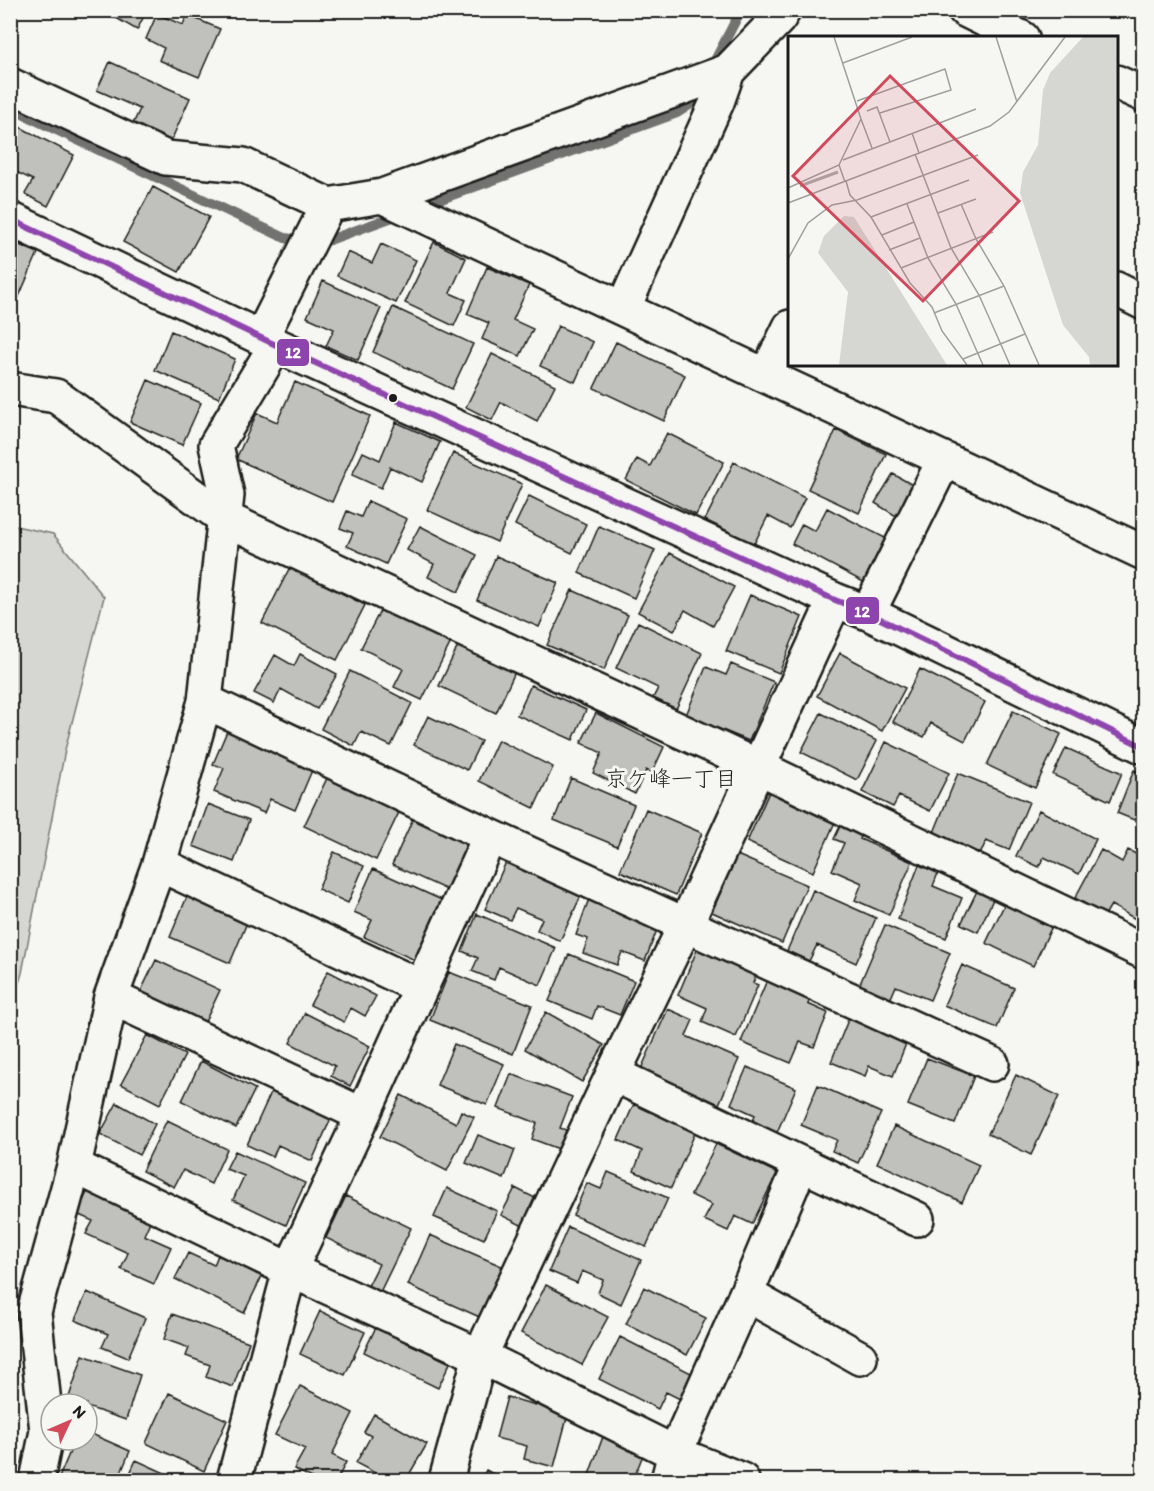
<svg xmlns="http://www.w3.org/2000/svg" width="1154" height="1491" font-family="Itim,'Klee One',sans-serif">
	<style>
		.green { fill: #d6d6d2; stroke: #797977; stroke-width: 1.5 }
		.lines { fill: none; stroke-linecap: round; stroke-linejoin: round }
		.stream { stroke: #727271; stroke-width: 10 }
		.building { fill: #c0c0bd; stroke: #1c1c1c; stroke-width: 1.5 }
		.street-casing { stroke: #1c1c1c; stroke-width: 38 }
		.street { stroke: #f6f6f2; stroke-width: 33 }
		.bus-1-casing { stroke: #f6f6f2; stroke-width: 10 }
		.bus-1 { stroke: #8e44ad; stroke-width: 6 }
		.bus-dot { fill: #1c1c1c; stroke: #f6f6f2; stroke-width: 2 }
		.labels { text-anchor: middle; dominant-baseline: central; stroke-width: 6; stroke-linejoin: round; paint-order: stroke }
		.neighbourhood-label { font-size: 22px; fill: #1c1c1c; stroke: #f6f6f2 }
		.inset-river { fill: none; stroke: #acaca9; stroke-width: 3 }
		.inset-road { fill: none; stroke: #9f9f9c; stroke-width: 1.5 }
		.view { fill: #d1495b; fill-opacity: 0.15; stroke: #d1495b; stroke-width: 3 }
		.inset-edge { fill: none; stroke: #1c1c1c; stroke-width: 3 }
		.line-badge { stroke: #f6f6f2; stroke-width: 2 }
		.badge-label { font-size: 16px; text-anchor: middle; font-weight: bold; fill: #fff }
	</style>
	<rect width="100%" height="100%" fill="#f6f6f2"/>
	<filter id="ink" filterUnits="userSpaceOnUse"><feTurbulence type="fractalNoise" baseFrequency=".0167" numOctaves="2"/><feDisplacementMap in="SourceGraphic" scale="12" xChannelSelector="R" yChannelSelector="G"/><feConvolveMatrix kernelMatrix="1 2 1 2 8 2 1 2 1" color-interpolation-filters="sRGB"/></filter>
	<g filter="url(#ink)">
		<!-- green -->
		<path class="green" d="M11,525L53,534L104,597L65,750L22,973L11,1008Z"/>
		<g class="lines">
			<!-- stream -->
			<path class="stream" d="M711,68L741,10
				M10,108L285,238L321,243L401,214
				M422,206L677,113L694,102L700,90"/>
		</g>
		<!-- building -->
		<path class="building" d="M111,10H147L137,30L109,14Z
			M157,14L183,25L187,15L220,29L199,77L159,60L164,48L146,39Z
			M110,62L190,98L171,141L133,124L140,109L97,90Z
			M14,124L74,155L48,206L25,194L33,180L10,169V131Z
			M153,187L209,217L179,272L123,242Z
			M10,241L38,253L17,301L10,298Z
			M434,242L466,258L450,293L466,300L454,326L405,303Z
			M381,244L416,260L396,303L337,276L348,252L372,263Z
			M487,267L529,285L513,320L533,329L520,356L482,339L489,323L467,314Z
			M323,281L381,308L358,360L326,346L334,329L307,317Z
			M393,307L473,344L452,389L373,352Z
			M558,326L593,342L575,382L540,366Z
			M171,331L235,359L219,398L155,370Z
			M616,342L685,375L664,421L594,388Z
			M492,354L555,385L537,421L501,402L492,420L466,407Z
			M148,380L201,403L182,445L130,422Z
			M295,382L370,416L332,502L236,459L257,413L277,422Z
			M396,422L440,442L422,482L390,467L381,488L352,475L363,452L380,460Z
			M836,430L886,454L859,513L808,489Z
			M667,433L724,462L696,515L626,480L637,459L650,466Z
			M453,453L522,484L497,542L427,510Z
			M734,462L805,498L790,528L768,516L754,544L705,520Z
			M893,474L920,489L901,519L875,503Z
			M529,496L586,524L572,553L515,525Z
			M368,501L407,519L386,564L347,546L353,533L340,528L347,511L361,517Z
			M827,508L891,541L869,585L792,544L802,524L815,531Z
			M420,526L477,555L458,592L428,577L434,564L407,550Z
			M599,526L655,550L634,598L579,573Z
			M670,553L734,587L713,626L685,610L674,631L638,612Z
			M496,556L558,583L539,627L477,600Z
			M290,567L365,605L337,660L262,623Z
			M572,590L628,615L604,670L547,645Z
			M750,595L802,617L779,673L726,651Z
			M382,607L451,642L422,700L394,687L403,669L361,648Z
			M638,622L702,653L676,709L653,698L658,688L616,668Z
			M458,646L515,672L496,713L439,686Z
			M840,653L905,688L882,731L817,696Z
			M300,654L337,674L317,709L281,689L274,703L254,693L275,655L294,666Z
			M731,664L774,682L749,741L686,715L706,667L726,675Z
			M920,669L985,702L965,741L931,723L924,737L893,722Z
			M350,671L412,703L391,746L361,732L354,746L321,729Z
			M531,685L586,710L573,740L517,715Z
			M1013,711L1061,734L1035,788L987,765Z
			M596,713L664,747L652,773L646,770L635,794L593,773L602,753L581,743Z
			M821,713L877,741L857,780L801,752Z
			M428,716L481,741L467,770L414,745Z
			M230,724L316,761L295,810L270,799L264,813L214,792L224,768L213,764Z
			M498,740L553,767L534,808L479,781Z
			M886,742L949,773L930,811L899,796L893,807L862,792Z
			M1066,748L1122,773L1110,801L1053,775Z
			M331,770L403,804L376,860L304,826Z
			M1134,770L1144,774V824L1117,813Z
			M958,773L1029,802L1009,850L986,841L980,855L933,835Z
			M571,778L634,805L617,846L554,820Z
			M769,792L835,822L813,872L747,842Z
			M208,804L249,820L234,862L193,846Z
			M646,809L702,833L676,895L620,871Z
			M1039,810L1096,839L1079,874L1044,857L1039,867L1016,856Z
			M416,812L471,837L447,890L392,865Z
			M843,820L864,829L860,839L912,862L889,915L855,900L862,883L832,870L844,843L834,839Z
			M1101,850L1122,862L1128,850L1144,858V913L1139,921L1111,905L1105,915L1075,898Z
			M334,852L364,866L348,903L318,889Z
			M510,853L585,887L560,941L537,930L542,919L516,908L510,920L485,909Z
			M737,855L807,885L782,943L712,912Z
			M919,865L938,873L933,886L962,898L946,938L898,919Z
			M373,869L444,901L417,961L364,937L372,920L354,912Z
			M978,889L994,897L978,932L961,924Z
			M813,890L876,918L856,963L817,945L809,961L787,951Z
			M189,892L249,918L230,963L170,937Z
			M590,896L660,922L645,961L622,952L617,965L583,953L588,939L576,935Z
			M1005,903L1052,926L1033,966L986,943Z
			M477,914L556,948L540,985L499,967L494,980L472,971L478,958L462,951Z
			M885,925L950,953L930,1000L896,986L890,1000L859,986Z
			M700,943L759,968L753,983L758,985L736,1037L702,1022L707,1008L678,995Z
			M569,954L634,981L620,1015L597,1006L592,1019L549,1001Z
			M156,960L220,990L204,1024L140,993Z
			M962,965L1014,988L997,1028L944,1005Z
			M328,971L376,996L365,1016L351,1008L344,1022L310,1005Z
			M449,972L532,1005L513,1054L430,1020Z
			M770,973L813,991L808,1004L828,1013L814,1047L800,1042L791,1063L741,1042Z
			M668,1009L693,1020L686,1036L739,1059L719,1104L641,1069Z
			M546,1012L604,1045L582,1082L525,1049Z
			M305,1013L370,1046L350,1086L331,1076L335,1066L290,1043Z
			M850,1015L908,1039L893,1076L869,1066L865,1076L831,1062Z
			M147,1035L185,1055L160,1104L121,1084Z
			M454,1044L504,1064L487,1105L437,1085Z
			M927,1058L974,1076L955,1124L908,1105Z
			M201,1061L255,1089L236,1128L182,1101Z
			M747,1067L796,1088L775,1137L751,1126L755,1115L731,1104Z
			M511,1074L572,1097L560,1128L566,1130L559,1149L532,1139L537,1123L498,1108Z
			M1016,1075L1059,1096L1031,1155L988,1134Z
			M818,1085L881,1113L858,1163L832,1151L837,1140L801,1125Z
			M273,1088L332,1116L312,1161L278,1145L273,1157L247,1145Z
			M401,1095L456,1123L461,1111L474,1117L447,1171L380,1137Z
			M117,1103L155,1124L139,1155L100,1134Z
			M634,1104L696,1131L671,1188L634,1171L642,1151L618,1140Z
			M167,1120L227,1149L211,1184L183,1170L174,1187L142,1171Z
			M894,1126L979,1165L962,1202L877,1163Z
			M478,1135L515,1150L504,1179L466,1163Z
			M716,1144L777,1173L752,1224L735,1216L728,1231L704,1220L712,1205L691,1195Z
			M235,1151L305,1183L286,1225L233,1200L244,1176L226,1169Z
			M608,1172L668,1198L646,1247L573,1215L587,1183L601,1189Z
			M90,1186L153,1215L144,1235L171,1247L154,1284L121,1269L128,1253L86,1234L93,1221L77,1214Z
			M447,1188L497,1211L484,1239L434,1217Z
			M515,1188L541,1201L527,1228L501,1215Z
			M346,1196L411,1228L380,1292L368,1286L379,1264L326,1238Z
			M568,1227L641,1260L621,1304L598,1293L603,1280L582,1271L577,1283L549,1271Z
			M430,1235L506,1268L484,1319L408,1285Z
			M188,1253L214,1265L218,1255L262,1276L244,1313L175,1279Z
			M546,1285L608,1317L582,1365L521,1333Z
			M644,1287L706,1318L687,1355L626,1324Z
			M87,1292L145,1318L128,1358L102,1347L108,1334L75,1320Z
			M320,1311L365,1332L345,1375L300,1354Z
			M172,1314L249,1342L233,1387L206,1377L210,1365L186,1356L189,1348L164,1339Z
			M376,1327L450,1363L438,1388L364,1352Z
			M620,1337L697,1376L684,1401L666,1392L658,1409L599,1379Z
			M83,1355L140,1375L126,1420L87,1407V1404H79L68,1400Z
			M300,1386L353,1413L332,1455L346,1462L337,1480H316L294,1469L305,1449L275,1435Z
			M169,1393L227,1420L204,1471L146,1443Z
			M507,1397L568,1414L554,1467L524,1459L527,1446L496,1438Z
			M374,1414L427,1444L406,1480H388L356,1463L371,1436L364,1432Z
			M87,1432L130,1451L118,1480H58L75,1440H87Z
			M604,1434L645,1450L633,1480H587Z
			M136,1460L180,1480H127Z
			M486,1470L504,1480H481Z"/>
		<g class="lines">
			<!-- street casing -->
			<g class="street-casing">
				<path id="street" d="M965,10L1022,38
					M1116,82L1144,95
					M10,85L166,158L243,165L328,205L382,196L728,71L779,18L784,10
					M382,196L1144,553
					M10,219L276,345L835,600L868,613L1144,747
					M1116,289L1144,303
					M623,309L717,102L728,71
					M261,338L328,205
					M766,376L790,327
					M10,389L56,396L224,518L758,767L1144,952
					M868,613L944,460
					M205,701L490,836L992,1064
					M159,864L421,987
					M111,997L363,1115
					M613,1074L917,1219
					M74,1166L290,1270L480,1356L675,1453L742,1480
					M746,1294L860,1358
					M37,1480L47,1431L34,1312L74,1166L111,997L159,864L205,701L227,495L216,445L276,345
					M234,1480L290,1270L363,1115L490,836
					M446,1480L480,1356L613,1074L686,924L835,600
					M668,1480L675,1453L746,1294L801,1164"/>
			</g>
			<!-- street -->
			<use href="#street" class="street"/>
			<!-- bus-1 casing -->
			<g class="bus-1-casing">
				<path id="bus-1" d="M10,219L276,345L835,600L868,613L1144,747"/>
			</g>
			<!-- bus-1 -->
			<use href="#bus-1" class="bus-1"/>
		</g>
	</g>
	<!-- markers -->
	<circle class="bus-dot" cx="393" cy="398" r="5"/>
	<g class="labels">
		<!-- neighbourhood labels -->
		<g class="neighbourhood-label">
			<text x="671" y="778">京ケ峰一丁目</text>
		</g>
	</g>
	<!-- overview -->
	<g transform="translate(788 36)">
		<rect width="330" height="330" fill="#f6f6f2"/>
		<path d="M295,1H330V329H302L301,321L275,289L232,157L235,136L250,109L255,54L262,37ZM56,180L66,181L159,329H51L60,256L30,217L36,200Z" fill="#d6d6d2"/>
		<path class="inset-river" d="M12,150L50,136"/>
		<path class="inset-road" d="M208,1L229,66M55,27L124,1M69,65L157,33L163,54L92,77M79,75L89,71L102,106M73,83L84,112M124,97L131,117M127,118L163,212L191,259L222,329M55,124L188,73M51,129L57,146M58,145L62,159L83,181L122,247L144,271L154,295L179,329M0,152L51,129L73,83L46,1M0,167L202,90L221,76L277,1M119,168L140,222L168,268L195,329M173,168L188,203L216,250L251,329M150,177L188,163M83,181L181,144M94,199L126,186M101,214L132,202M0,223L20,187L44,169L69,164L190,119M113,232L205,196M146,277L216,250M175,323L237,298"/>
		<path class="view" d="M102,40L231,165L135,265L5,140Z"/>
		<rect width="330" height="330" class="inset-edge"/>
	</g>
	<g class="line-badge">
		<rect x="276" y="338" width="34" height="29" rx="6" fill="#8e44ad"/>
		<rect x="845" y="596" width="35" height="29" rx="6" fill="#8e44ad"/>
	</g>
	<g class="badge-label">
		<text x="293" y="358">12</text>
		<text x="862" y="617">12</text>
	</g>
	<!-- margin -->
	<rect width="1154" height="1491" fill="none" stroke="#f6f6f2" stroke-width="36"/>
	<rect x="18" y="18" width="1118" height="1455" fill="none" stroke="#1c1c1c" stroke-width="2" filter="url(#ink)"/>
	<!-- north arrow -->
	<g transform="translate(69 1422) rotate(46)"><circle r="28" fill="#f6f6f2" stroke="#9f9f9c" stroke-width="1.5"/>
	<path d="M0-4.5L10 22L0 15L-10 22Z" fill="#d1495b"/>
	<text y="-9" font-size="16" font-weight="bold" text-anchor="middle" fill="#1c1c1c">N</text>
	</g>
</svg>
